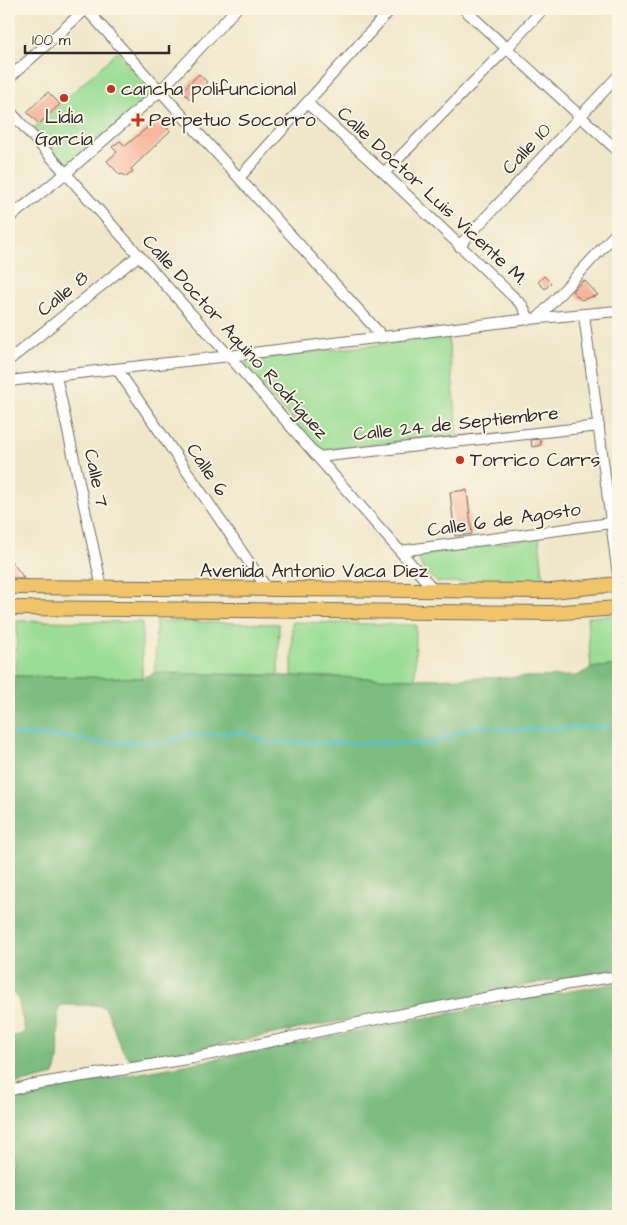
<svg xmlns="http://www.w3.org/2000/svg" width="627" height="1225" font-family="'Architects Daughter',sans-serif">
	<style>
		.green { fill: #9add94; stroke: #628460 }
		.forest { fill: #7bbc7e; stroke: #537454 }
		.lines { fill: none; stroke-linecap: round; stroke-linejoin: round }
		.stream { stroke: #55c1cf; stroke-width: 3 }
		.building { fill: #f6ad93 }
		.minor-casing { stroke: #706d63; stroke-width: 12 }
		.highway-casing { stroke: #706d63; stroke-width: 16 }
		.minor { stroke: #fff; stroke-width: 10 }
		.highway { stroke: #f0c469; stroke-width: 14 }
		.poi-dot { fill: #c8321e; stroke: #fcf5e5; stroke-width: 2 }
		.labels { text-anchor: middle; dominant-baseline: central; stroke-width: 4; stroke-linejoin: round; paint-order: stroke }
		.poi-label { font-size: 19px; fill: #2b2b2b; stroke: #fcf5e5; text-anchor: start }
		.street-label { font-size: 19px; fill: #2b2b2b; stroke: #fcf5e5 }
	</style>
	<rect width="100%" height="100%" fill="#fcf5e5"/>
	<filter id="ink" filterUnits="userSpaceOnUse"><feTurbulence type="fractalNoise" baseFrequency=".02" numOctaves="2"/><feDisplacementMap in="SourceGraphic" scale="10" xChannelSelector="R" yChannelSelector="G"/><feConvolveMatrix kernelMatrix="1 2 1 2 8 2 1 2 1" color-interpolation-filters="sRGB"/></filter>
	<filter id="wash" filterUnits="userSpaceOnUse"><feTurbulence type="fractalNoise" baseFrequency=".0096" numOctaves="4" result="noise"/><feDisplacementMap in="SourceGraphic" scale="20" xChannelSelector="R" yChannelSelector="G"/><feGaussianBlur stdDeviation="1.12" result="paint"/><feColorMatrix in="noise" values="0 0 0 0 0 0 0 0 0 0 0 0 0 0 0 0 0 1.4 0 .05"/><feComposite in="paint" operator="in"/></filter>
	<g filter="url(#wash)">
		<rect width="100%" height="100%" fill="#f0e7ca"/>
		<!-- green -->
		<path class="green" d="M117,52L150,88L151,94L73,163L64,164L33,129Z
			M448,337L458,434L322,450L317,447L249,372L246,366V360L250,359Z
			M539,537L544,584L437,582L424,571L419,560L420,557L424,555Z
			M618,615V665L591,668L587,617Z
			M17,621L142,622V678L16,676Z
			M156,621L279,624L278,675L155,673Z
			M9,622H12V674H9Z
			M292,622L416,625L415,679L292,676Z"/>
		<!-- forest -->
		<path class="forest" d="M618,665V969L569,977L134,1061C115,1051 116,1023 104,1007L96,1005H63L58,1008C57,1028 62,1057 54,1075L9,1086V1037L20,1035L25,1031L18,999L13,993H9V674L16,676L142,678L155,673L415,679L577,676L591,668Z
			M618,983V1216H9V1099C74,1083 140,1074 206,1061C343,1034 480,1006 618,983Z"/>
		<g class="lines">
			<!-- stream -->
			<path class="stream" d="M9,734L78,738L91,742L165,743L182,736L244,732L265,742L431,744L476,725L507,730L618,726"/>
		</g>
		<g id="blocks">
			<!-- building -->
			<path class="building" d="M199,74L207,82L190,99L182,91Z
				M48,92L60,104L39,124L27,112Z
				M159,118L170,131L131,169L133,172L126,177L123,174L120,175L107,161L117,152L112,147L120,141L125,146Z
				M544,276L551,283L545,289L538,282Z
				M584,280L598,295L581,300L572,291Z
				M540,439L541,445L532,447L531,440Z
				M467,490L472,534L455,536L450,492Z
				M9,558L24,578H9Z"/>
		</g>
	</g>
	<g filter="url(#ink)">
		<use href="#blocks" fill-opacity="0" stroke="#706d63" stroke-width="1"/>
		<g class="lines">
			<!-- minor casing -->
			<g class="minor-casing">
				<path id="minor" d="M464,9L618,151
					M9,78L86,9L383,337
					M307,103L384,173L522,305L529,319
					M9,110L229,356L434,590
					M384,173L507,48L543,9
					M239,178L391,9
					M9,218L65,174L160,91L236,9
					M459,246L618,76
					M584,315L618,575
					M538,318L618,231
					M9,360L139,255
					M117,369L268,590
					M56,376L102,588
					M9,381L229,356L529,319L618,311
					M318,457L599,426
					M400,551L611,523
					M9,1091L29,1085L193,1058L372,1020L501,995L618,976"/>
			</g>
			<!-- highway casing -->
			<g class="highway-casing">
				<path id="highway" d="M9,587L552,591L618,584
					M9,608L550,613L618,608"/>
			</g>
			<!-- minor -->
			<use href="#minor" class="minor"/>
			<!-- highway -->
			<use href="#highway" class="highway"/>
		</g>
	</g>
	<!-- markers -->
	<g class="poi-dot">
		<circle cx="111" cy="89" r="5"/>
		<circle cx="64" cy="98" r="5"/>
		<path d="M135.5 112.5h5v5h5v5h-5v5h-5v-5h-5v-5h5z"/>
		<circle cx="460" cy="460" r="5"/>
	</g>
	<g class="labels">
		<!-- poi labels -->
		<g class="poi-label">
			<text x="121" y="89">cancha polifuncional</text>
			<text x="64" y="117" text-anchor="middle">Lidia<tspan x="64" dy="22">García</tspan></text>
			<text x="149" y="120">Perpetuo Socorro</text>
			<text x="470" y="460">Torrico Carrs</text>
		</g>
		<!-- street labels -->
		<g class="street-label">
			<text transform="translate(527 149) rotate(-47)">Calle 10</text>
			<text transform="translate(432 196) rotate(43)">Calle Doctor Luis Vicente M.</text>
			<text transform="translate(63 294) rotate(-39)">Calle 8</text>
			<text transform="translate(235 337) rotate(48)">Calle Doctor Aquino Rodríguez</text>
			<text transform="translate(456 424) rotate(-6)">Calle 24 de Septiembre</text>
			<text transform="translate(207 470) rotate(56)">Calle 6</text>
			<text transform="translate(96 478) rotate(78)">Calle 7</text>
			<text transform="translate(504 520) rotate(-8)">Calle 6 de Agosto</text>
			<text x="314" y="571">Avenida Antonio Vaca Diez</text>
		</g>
	</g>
	<!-- margin -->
	<rect width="627" height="1225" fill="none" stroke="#fcf5e5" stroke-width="30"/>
	<!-- scale -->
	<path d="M25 45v8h144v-8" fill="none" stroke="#2b2b2b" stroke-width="2.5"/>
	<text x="32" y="45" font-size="15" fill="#2b2b2b" stroke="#fcf5e5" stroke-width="4" paint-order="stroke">100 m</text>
</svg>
